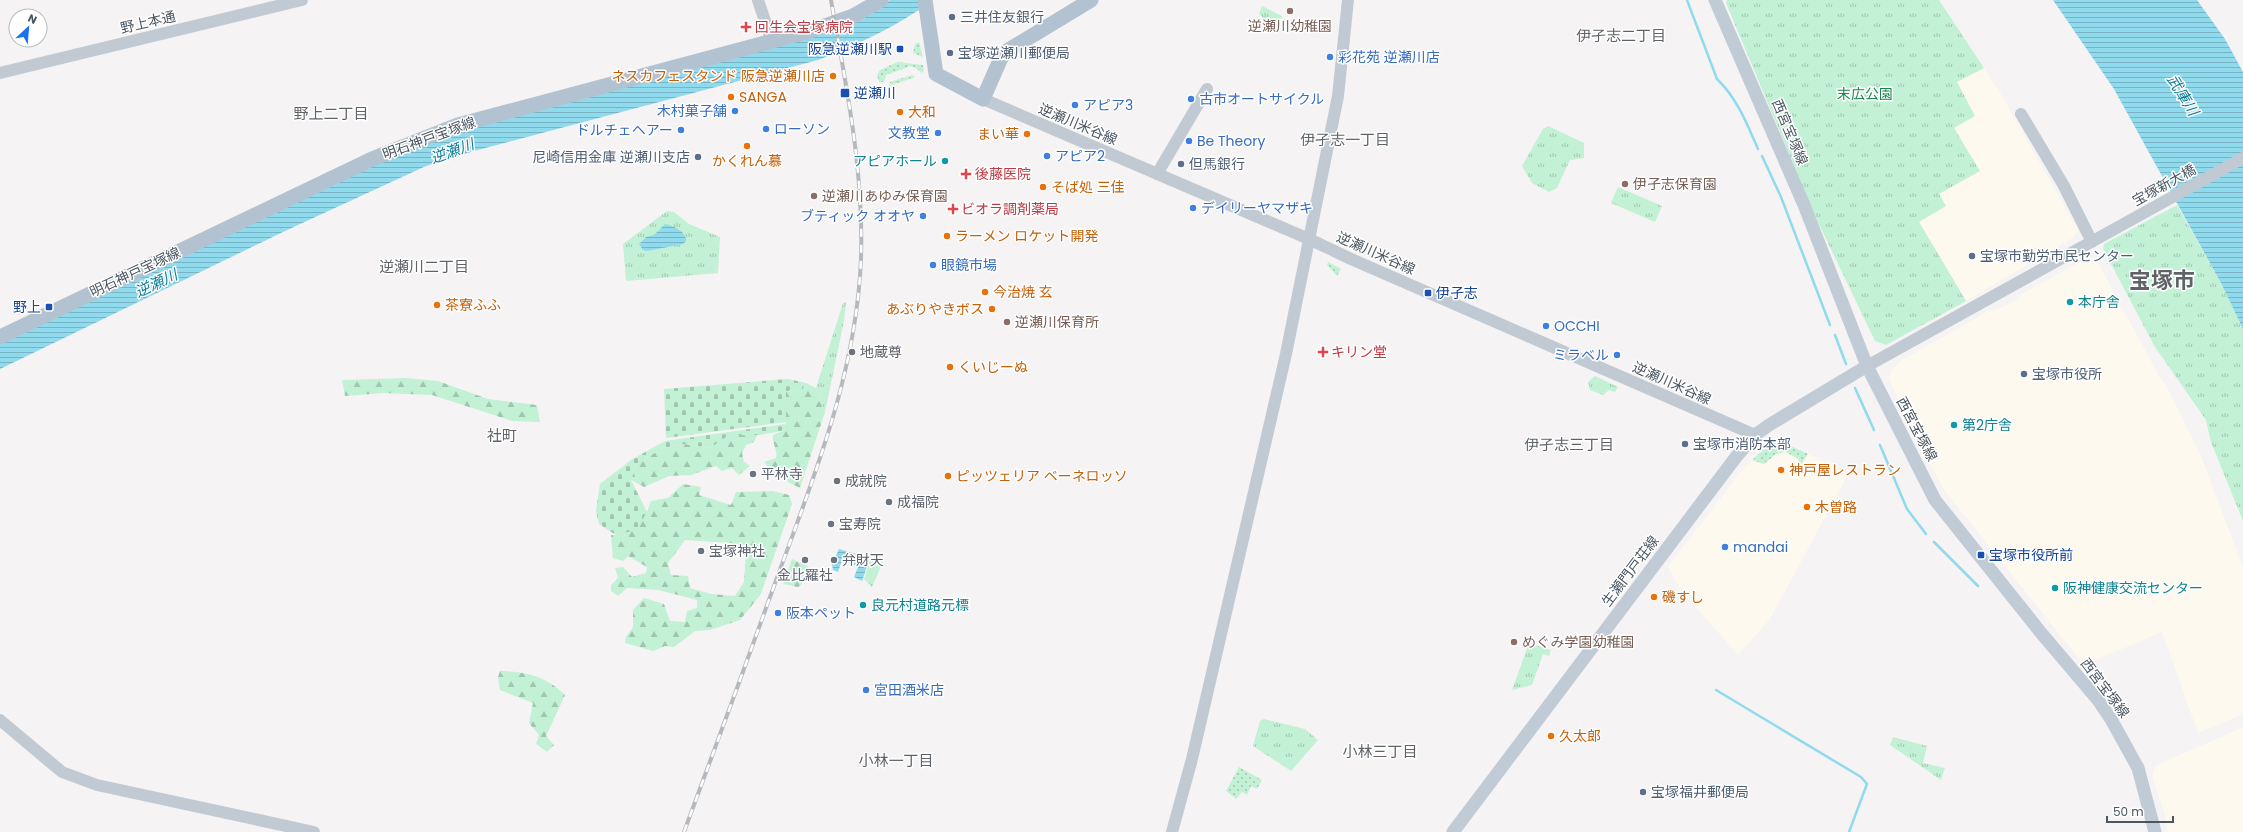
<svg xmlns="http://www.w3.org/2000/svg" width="2243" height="832" font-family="Poppins,'Noto Sans JP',sans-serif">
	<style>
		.commercial { fill: #fdf9ef }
		.grass { fill: url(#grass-tufts) }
		.forest { fill: url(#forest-firs); fill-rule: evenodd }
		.cemetery { fill: url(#cemetery-stones) }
		.garden { fill: url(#garden-dots) }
		.water { fill: url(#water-rules) }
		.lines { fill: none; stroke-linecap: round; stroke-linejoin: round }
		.stream { stroke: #90daee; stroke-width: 2.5 }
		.tertiary { stroke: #c1cad2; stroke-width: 12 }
		.secondary { stroke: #c1cbd6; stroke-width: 13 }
		.primary { stroke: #b3c2d1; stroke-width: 15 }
		.rail-casing { stroke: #b5b8bd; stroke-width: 4 }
		.rail { stroke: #fff; stroke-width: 2.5; stroke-dasharray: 8; stroke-linecap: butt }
		.education-dot { fill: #8d6e63; stroke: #fff; stroke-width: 1.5 }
		.service-dot { fill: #5c6f8a; stroke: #fff; stroke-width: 1.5 }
		.health-dot { fill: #e0444e; stroke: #fff; stroke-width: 1.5 }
		.transit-dot { fill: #1a4fb4; stroke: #fff; stroke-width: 1.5 }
		.shop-dot { fill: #3f7fe0; stroke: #fff; stroke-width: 1.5 }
		.food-dot { fill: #e8710a; stroke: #fff; stroke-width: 1.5 }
		.culture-dot { fill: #0f9aa8; stroke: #fff; stroke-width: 1.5 }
		.worship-dot { fill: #6b7280; stroke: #fff; stroke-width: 1.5 }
		.labels { text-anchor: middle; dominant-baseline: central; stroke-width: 3; stroke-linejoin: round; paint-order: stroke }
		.service-label { font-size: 14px; fill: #4e5e75; stroke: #fff; text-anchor: start }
		.street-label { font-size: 14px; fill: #4a5661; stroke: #fff }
		.education-label { font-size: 14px; fill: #785e54; stroke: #fff; text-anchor: start }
		.health-label { font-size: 14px; fill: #be3a42; stroke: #fff; text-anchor: start }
		.transit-label { font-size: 14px; fill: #164399; stroke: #fff; text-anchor: start }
		.shop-label { font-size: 14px; fill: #366cbe; stroke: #fff; text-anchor: start }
		.food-label { font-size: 14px; fill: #c56008; stroke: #fff; text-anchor: start }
		.park-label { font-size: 14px; fill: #17864f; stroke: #fff }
		.culture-label { font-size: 14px; fill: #0d838f; stroke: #fff; text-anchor: start }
		.worship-label { font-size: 14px; fill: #5b616d; stroke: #fff; text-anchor: start }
		.neighbourhood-label { font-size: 15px; fill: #5f6368; stroke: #fff }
		.water-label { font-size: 15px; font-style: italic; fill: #0c7c9b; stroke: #fff }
		.town-label { font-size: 22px; font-weight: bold; fill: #5f6368; stroke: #fff }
	</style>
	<defs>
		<pattern id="grass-tufts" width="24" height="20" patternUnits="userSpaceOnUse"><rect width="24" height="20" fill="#c3f1d5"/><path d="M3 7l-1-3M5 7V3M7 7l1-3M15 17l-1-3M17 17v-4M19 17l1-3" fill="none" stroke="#a0c6b0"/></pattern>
		<pattern id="forest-firs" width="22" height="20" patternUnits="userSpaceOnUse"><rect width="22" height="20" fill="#c3f1d5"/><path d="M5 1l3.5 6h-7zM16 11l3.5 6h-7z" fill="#a0c6b0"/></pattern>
		<pattern id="cemetery-stones" width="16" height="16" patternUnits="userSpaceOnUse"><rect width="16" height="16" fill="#c3f1d5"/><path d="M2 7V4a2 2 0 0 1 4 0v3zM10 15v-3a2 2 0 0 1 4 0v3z" fill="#a0c6b0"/></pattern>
		<pattern id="garden-dots" width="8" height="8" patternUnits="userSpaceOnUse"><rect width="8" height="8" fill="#c3f1d5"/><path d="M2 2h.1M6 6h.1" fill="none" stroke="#a0c6b0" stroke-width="1.8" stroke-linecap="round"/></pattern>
		<pattern id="water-rules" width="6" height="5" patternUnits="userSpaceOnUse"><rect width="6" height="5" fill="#90daee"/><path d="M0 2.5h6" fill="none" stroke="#78b4c4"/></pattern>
	</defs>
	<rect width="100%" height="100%" fill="#f5f3f3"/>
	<!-- commercial -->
	<path class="commercial" d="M1984,68L2002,96L2078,230L2074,237L1966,301L1919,221L1946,206L1939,194L1954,128L1957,82Z
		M2089,257L2096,259L2159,376L2166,385L2201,456L2243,567V714L2198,733L2162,632L2084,665L1945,491L1900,410L1902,407L1889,379L1891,371L1902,360L1987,312L1999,309L2018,299L2022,294Z
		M1776,439L1849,473L1770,619L1738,655L1680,589L1668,567L1742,470Z
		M2243,727V832H2168L2165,815L2152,776L2155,766Z"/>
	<!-- grass -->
	<path class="grass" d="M1727,0H1939L1984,68L1957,82L1975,116L1954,128L1980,171L1939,194L1946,206L1919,222L1966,301L1886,345L1875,341L1815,216L1726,3Z
		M1262,6L1282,16L1275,30L1259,14Z
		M1548,126L1584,143V158L1570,160L1557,188L1549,192L1532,183L1522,166L1543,129Z
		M1618,187L1662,206L1655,222L1611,203Z
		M2177,205L2221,283L2243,329V521L2211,442L2206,420L2155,347L2103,249L2104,244Z
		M667,211L674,212L689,224L720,237L718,273L626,281L623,244Z
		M846,302L844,321L825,412L816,388L843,303Z
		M1595,376L1618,387L1615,392L1609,390L1603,395L1590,390L1588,382Z
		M871,558L883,562L872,587L864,579Z
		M1529,643L1551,650L1549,656L1543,654L1532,685L1512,690Z
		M1264,719L1305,729L1318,740L1291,771L1253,746L1260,721Z
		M1893,737L1927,746L1923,763L1945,768L1941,780L1890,745Z"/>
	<!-- forest -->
	<path class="forest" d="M406,378L438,381L488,399L537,405L540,422L512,421L432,395L383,393L345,396L342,380Z
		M806,383L816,388L825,412L800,488L788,482L785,477L777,476L764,462L776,458C778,450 772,444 773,435L786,430V392L792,389L801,392Z
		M736,434L757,435L754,442L746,445L742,453L744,462L750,466L739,475L732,468L722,471L716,466L691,475L669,476L644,487L631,480L636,465L662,448L685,444L712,448L720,439Z
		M683,484L701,487L699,495L731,505L736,492L773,491L789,495L792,504L761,594L740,620L710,630L695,631L674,647L665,646L653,651L625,643L626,637L633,627V610L644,598L664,604L670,621L685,622L687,611L697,608V600L659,590L627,588L618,596L611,591V585L618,578L615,568L623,567L632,577L646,573L647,567L628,556L623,561L613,558L611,535H616L647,512L651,501L668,498ZM685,540L731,543L746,552L744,582L735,596L711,594L690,588L688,576L671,575L668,563Z
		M792,559L809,567L801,585L798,587L783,584Z
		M500,671C524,671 548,677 565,695L546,736L554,745L547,752L536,744L539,735L529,723L533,703L500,690L498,677Z"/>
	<!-- cemetery -->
	<path class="cemetery" d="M788,379L806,383L801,392L792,389L786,392V422L666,438L664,389Z
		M786,424V430C776,432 767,434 758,435C737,437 728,430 712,448L685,444L662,448L636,465L631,480L647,512L636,530L616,535L599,524L596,511L600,484L631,460L665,441Z"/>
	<!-- garden -->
	<path class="garden" d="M919,42L923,57L913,53L915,44Z
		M898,62L923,65L924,70L922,73L916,68L911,66L886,75L884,82H879L877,75L880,70Z
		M912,75L915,77L889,86L890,82Z
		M1328,262L1341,269L1337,276L1327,265Z
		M1776,439L1808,454L1801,465L1798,459L1786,452L1776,454L1764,464L1752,460Z
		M1239,767L1262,780L1257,789L1251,786L1247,795L1242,792L1236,799L1226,791Z"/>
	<!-- water -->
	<path class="water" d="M890,0H933C898,26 859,44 818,60L474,151L426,166L285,231L0,369V343L419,143L866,15Z
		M2053,0H2197L2225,39L2243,72V329L2221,283L2114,89Z
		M665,224C674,226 687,232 686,241L683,244L647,251L643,250L639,244L646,237L654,235Z
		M839,549L870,558L862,581L854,577L858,567L842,560L838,572L833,570L832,564Z"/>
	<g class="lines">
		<!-- stream -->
		<path class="stream" d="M1687,0L1717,79C1737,98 1747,124 1758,149
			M1762,156L1781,197L1830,325
			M1835,335L1846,364
			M1855,388L1874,430
			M1880,445L1907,509L1926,534
			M1934,542L1978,586
			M1716,690L1861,777L1867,784L1849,832"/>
		<!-- tertiary -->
		<path class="tertiary" d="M758,0L772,42
			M0,73L302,0
			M983,99L1309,239L1351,259L1755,435
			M2021,114L2064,186L2092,242
			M1157,174L1207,89
			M1867,366L2243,158
			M0,720L62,772L97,785L314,832
			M1172,832L1192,759L1286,354L1338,96L1348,0"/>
		<!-- secondary -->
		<path class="secondary" d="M1715,0L1804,205L1867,366L1935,500L2042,634L2098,700L2112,721L2138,768L2155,832
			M1453,832L1736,457L1755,435L1769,425L1867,366"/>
		<!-- primary -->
		<path class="primary" d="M925,0L936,74L983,99L1001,58L1007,51L1091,0
			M0,337L372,159L458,125L810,31L853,16L881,0"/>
		<!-- rail casing -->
		<g class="rail-casing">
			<path id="rail" d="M684,832C716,746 747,661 778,575C816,472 857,369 861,258C864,170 846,86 831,0"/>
		</g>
		<!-- rail -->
		<use href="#rail" class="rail"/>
	</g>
	<!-- markers -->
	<g class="education-dot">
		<circle cx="1290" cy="11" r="4"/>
		<circle cx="1625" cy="184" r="4"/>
		<circle cx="814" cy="196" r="4"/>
		<circle cx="1007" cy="322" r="4"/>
		<circle cx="1514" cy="642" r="4"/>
	</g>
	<g class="service-dot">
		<circle cx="952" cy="17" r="4"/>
		<circle cx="950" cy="53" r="4"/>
		<circle cx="698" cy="157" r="4"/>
		<circle cx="1181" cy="164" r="4"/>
		<circle cx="1972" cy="256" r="4"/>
		<circle cx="2024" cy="374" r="4"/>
		<circle cx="1685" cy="444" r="4"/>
		<circle cx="1643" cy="792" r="4"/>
	</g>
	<g class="health-dot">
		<path d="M744 21h4v4h4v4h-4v4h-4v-4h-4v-4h4z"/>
		<path d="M964 168h4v4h4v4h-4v4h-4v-4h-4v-4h4z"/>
		<path d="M951 203h4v4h4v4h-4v4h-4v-4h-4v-4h4z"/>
		<path d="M1321 346h4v4h4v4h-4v4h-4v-4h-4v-4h4z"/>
	</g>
	<g class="transit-dot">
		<rect x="896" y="45" width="8" height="8" rx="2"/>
		<rect x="840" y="88" width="10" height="10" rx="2"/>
		<rect x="1424" y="289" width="8" height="8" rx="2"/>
		<rect x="45" y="303" width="8" height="8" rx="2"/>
		<rect x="1977" y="551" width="8" height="8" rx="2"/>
	</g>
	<g class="shop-dot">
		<circle cx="1330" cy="57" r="4"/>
		<circle cx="1191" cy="99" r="4"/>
		<circle cx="1075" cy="105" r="4"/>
		<circle cx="735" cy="111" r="4"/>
		<circle cx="766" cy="129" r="4"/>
		<circle cx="681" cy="130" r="4"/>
		<circle cx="938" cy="133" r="4"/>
		<circle cx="1189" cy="141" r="4"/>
		<circle cx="1047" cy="156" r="4"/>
		<circle cx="1193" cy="208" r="4"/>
		<circle cx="923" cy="216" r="4"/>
		<circle cx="933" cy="265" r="4"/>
		<circle cx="1546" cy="326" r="4"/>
		<circle cx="1617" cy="355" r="4"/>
		<circle cx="1725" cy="547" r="4"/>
		<circle cx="778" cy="613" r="4"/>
		<circle cx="866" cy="690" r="4"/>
	</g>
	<g class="food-dot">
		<circle cx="833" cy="76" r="4"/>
		<circle cx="731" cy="97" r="4"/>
		<circle cx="900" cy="112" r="4"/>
		<circle cx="1027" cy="134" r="4"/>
		<circle cx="747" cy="146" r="4"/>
		<circle cx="1043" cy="187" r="4"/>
		<circle cx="947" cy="236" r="4"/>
		<circle cx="985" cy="292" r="4"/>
		<circle cx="437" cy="305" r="4"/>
		<circle cx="992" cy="309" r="4"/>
		<circle cx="950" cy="367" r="4"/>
		<circle cx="1781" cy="470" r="4"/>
		<circle cx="948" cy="476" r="4"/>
		<circle cx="1807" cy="507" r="4"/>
		<circle cx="1654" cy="597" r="4"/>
		<circle cx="1551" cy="736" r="4"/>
	</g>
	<g class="culture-dot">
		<circle cx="945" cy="161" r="4"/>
		<circle cx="2070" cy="302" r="4"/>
		<circle cx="1954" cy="425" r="4"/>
		<circle cx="2055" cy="588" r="4"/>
		<circle cx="863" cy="605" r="4"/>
	</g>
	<g class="worship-dot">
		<circle cx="852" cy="352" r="4"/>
		<circle cx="753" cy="474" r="4"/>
		<circle cx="837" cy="481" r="4"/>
		<circle cx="889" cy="502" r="4"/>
		<circle cx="831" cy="524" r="4"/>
		<circle cx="701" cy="551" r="4"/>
		<circle cx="805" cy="560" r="4"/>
		<circle cx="834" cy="560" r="4"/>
	</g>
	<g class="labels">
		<!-- service labels -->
		<g class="service-label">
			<text x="960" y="17">三井住友銀行</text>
			<text x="958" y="53">宝塚逆瀬川郵便局</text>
			<text x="690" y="157" text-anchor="end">尼崎信用金庫 逆瀬川支店</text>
			<text x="1189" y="164">但馬銀行</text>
			<text x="1980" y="256">宝塚市勤労市民センター</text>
			<text x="2032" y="374">宝塚市役所</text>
			<text x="1693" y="444">宝塚市消防本部</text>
			<text x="1651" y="792">宝塚福井郵便局</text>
		</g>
		<!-- street labels -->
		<g class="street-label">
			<text transform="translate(148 22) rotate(-13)">野上本通</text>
			<text transform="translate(1078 124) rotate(23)">逆瀬川米谷線</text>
			<text transform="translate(1790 132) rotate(67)">西宮宝塚線</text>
			<text transform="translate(429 138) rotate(-20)">明石神戸宝塚線</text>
			<text transform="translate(2164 185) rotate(-29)">宝塚新大橋</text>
			<text transform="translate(1376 253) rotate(24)">逆瀬川米谷線</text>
			<text transform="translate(135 272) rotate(-25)">明石神戸宝塚線</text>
			<text transform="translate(1672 383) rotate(24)">逆瀬川米谷線</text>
			<text transform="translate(1917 429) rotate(62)">西宮宝塚線</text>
			<text transform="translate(1630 571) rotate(-53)">生瀬門戸荘線</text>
			<text transform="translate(2105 688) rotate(53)">西宮宝塚線</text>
		</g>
		<!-- education labels -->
		<g class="education-label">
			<text x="1290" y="26" text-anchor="middle">逆瀬川幼稚園</text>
			<text x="1633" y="184">伊孑志保育園</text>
			<text x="822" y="196">逆瀬川あゆみ保育園</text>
			<text x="1015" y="322">逆瀬川保育所</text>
			<text x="1522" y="642">めぐみ学園幼稚園</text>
		</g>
		<!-- health labels -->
		<g class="health-label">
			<text x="755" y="27">回生会宝塚病院</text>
			<text x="975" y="174">後藤医院</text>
			<text x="961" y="209">ビオラ調剤薬局</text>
			<text x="1331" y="352">キリン堂</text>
		</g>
		<!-- transit labels -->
		<g class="transit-label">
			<text x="892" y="49" text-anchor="end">阪急逆瀬川駅</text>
			<text x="854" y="93">逆瀬川</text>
			<text x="1436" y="293">伊孑志</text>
			<text x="41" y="307" text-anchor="end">野上</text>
			<text x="1989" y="555">宝塚市役所前</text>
		</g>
		<!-- shop labels -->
		<g class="shop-label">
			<text x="1338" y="57">彩花苑 逆瀬川店</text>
			<text x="1199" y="99">古市オートサイクル</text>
			<text x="1083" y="105">アピア3</text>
			<text x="727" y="111" text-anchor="end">木村菓子舗</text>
			<text x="774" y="129">ローソン</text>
			<text x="673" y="130" text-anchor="end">ドルチェヘアー</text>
			<text x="930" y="133" text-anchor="end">文教堂</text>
			<text x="1197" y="141">Be Theory</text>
			<text x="1055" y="156">アピア2</text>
			<text x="1201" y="208">デイリーヤマザキ</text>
			<text x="915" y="216" text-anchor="end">ブティック オオヤ</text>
			<text x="941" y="265">眼鏡市場</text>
			<text x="1554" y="326">OCCHI</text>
			<text x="1609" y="355" text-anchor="end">ミラベル</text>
			<text x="1733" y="547">mandai</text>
			<text x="786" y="613">阪本ペット</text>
			<text x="874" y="690">宮田酒米店</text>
		</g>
		<!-- food labels -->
		<g class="food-label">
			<text x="825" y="76" text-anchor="end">ネスカフェスタンド 阪急逆瀬川店</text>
			<text x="739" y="97">SANGA</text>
			<text x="908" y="112">大和</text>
			<text x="1019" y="134" text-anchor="end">まい華</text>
			<text x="747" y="161" text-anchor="middle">かくれん慕</text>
			<text x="1051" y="187">そば処 三佳</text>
			<text x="955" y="236">ラーメン ロケット開発</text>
			<text x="993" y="292">今治焼 玄</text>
			<text x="445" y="305">茶寮ふふ</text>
			<text x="984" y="309" text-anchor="end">あぶりやきボス</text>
			<text x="958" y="367">くいじーぬ</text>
			<text x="1789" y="470">神戸屋レストラン</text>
			<text x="956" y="476">ピッツェリア ベーネロッソ</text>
			<text x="1815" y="507">木曽路</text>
			<text x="1662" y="597">磯すし</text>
			<text x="1559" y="736">久太郎</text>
		</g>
		<!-- park labels -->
		<g class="park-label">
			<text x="1865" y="94">末広公園</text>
		</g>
		<!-- culture labels -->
		<g class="culture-label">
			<text x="937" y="161" text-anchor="end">アピアホール</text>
			<text x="2078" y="302">本庁舎</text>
			<text x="1962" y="425">第2庁舎</text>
			<text x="2063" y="588">阪神健康交流センター</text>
			<text x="871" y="605">良元村道路元標</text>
		</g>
		<!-- worship labels -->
		<g class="worship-label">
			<text x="860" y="352">地蔵尊</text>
			<text x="761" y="474">平林寺</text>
			<text x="845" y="481">成就院</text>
			<text x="897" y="502">成福院</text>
			<text x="839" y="524">宝寿院</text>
			<text x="709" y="551">宝塚神社</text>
			<text x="842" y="560">弁財天</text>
			<text x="805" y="575" text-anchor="middle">金比羅社</text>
		</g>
		<!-- neighbourhood labels -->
		<g class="neighbourhood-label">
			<text x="1621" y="35">伊孑志二丁目</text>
			<text x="331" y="113">野上二丁目</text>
			<text x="1345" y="139">伊孑志一丁目</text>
			<text x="424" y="266">逆瀬川二丁目</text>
			<text x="502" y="435">社町</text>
			<text x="1569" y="444">伊孑志三丁目</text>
			<text x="1380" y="751">小林三丁目</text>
			<text x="896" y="760">小林一丁目</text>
		</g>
		<!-- water labels -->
		<g class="water-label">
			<text transform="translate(2183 95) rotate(58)">武庫川</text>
			<text transform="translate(452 151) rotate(-20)">逆瀬川</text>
			<text transform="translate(156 283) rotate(-25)">逆瀬川</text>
		</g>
		<!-- town labels -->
		<g class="town-label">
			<text x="2162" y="280">宝塚市</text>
		</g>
	</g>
	<!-- north arrow -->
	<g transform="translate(28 28) rotate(26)"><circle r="19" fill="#ffffff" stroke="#b7bbc0"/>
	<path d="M0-3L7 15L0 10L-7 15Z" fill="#1a73e8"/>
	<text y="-6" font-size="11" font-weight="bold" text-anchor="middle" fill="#4a5661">N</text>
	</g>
	<!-- scale -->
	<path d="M2107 816v6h66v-6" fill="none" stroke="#4a5661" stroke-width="2"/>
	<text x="2113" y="816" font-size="12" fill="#4a5661" stroke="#ffffff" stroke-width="3" paint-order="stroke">50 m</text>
</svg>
